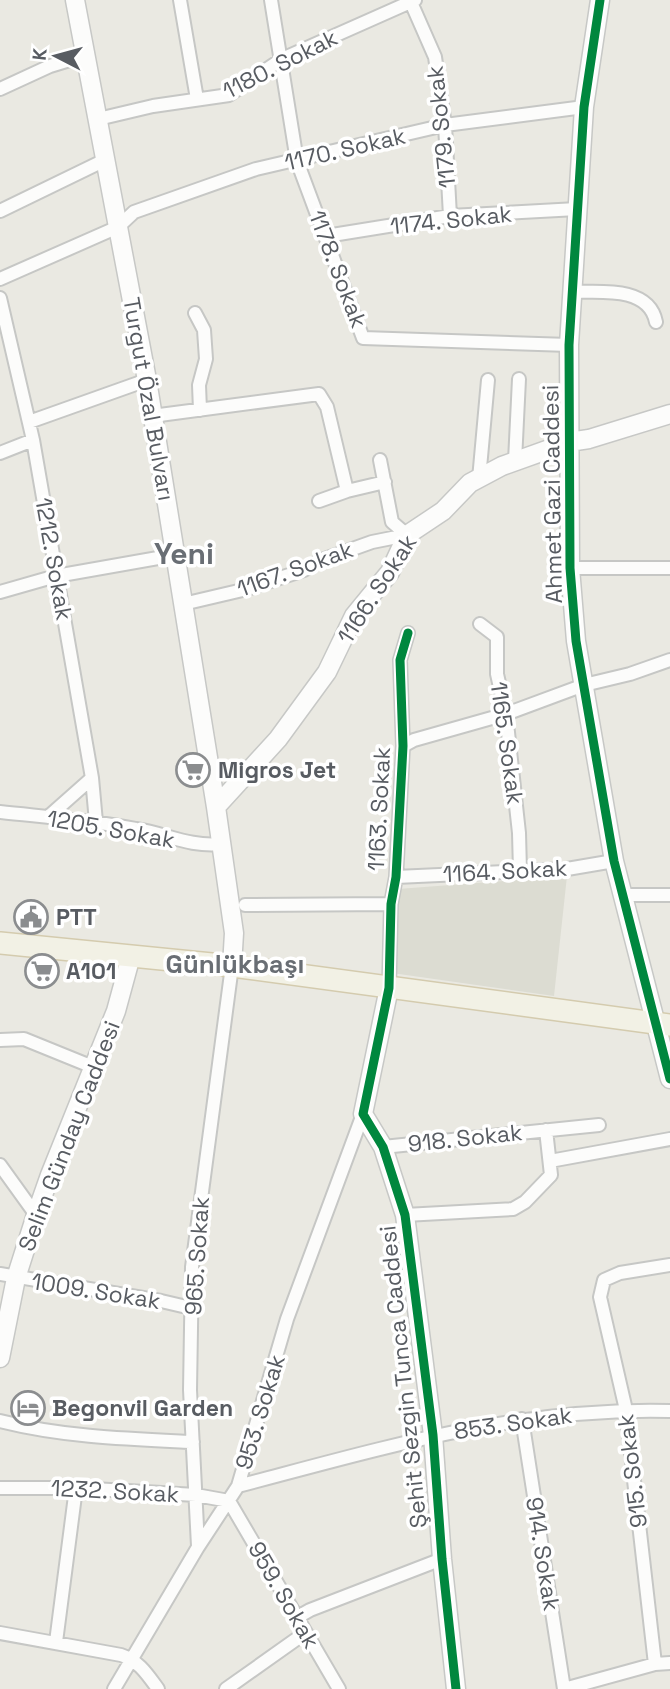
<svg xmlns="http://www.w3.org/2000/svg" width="670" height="1689" font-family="'Space Grotesk',sans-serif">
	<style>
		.education { fill: #dcdcd2 }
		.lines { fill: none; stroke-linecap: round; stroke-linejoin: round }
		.street-casing { stroke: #c6c7c5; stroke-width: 16 }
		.secondary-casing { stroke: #c7c8c6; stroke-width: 21 }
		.primary-casing { stroke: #d4cbae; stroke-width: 24 }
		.street { stroke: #fcfcfb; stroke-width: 12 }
		.secondary { stroke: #fcfcfb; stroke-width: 18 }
		.primary { stroke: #f2f1e5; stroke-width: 21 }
		.cycleway-casing { stroke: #fff; stroke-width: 13 }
		.cycleway { stroke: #00873e; stroke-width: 9 }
		.labels { text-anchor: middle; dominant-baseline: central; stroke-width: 7; stroke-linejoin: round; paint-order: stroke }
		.street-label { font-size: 23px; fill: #585c62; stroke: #fff }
		.poi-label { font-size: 23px; font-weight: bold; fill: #585c62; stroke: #fff; text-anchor: start }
		.quarter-label { font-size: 26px; font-weight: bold; fill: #696e74; stroke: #fff }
		.district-label { font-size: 30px; font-weight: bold; fill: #696e74; stroke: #fff }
	</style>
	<rect width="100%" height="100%" fill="#eae9e2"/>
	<!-- education -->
	<path class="education" d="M567,876L554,996L392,973L398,889Z"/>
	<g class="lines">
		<!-- street casing -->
		<g class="street-casing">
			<path id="street" d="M180,0L197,99
				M271,0L297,161L363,338L569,345
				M410,0L435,57L445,125L450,216
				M0,89L50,66L86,55
				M98,119L153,106L229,95L282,59L415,0
				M0,211L105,160
				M326,236L450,216L577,209
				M0,279L118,227L134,212L256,169L445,125L584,107
				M572,292C600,292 649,286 656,322
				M0,298L33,440L92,778L96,822
				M195,313L204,330L206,359L199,385L200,410
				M152,416L319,394L327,407L347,491
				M29,422L147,380
				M0,453L33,440
				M380,460L392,522L407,535
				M515,461L519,379
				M479,479L488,380
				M319,501L347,491L385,482
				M570,568H670
				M0,592L56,576L175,555
				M183,604L247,589L304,570L319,561L372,542L407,535
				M480,624L497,637V674L506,714L519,833L520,871
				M403,746L414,740L506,714L584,685L630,674L670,660
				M0,812C46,817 91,820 136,829C167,834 189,847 221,844
				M48,817L92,778
				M396,877L567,869L614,861
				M621,895H670
				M245,905L391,904
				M389,988L391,904L396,877L403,746L400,660L408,633
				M0,1040L24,1039L93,1067
				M383,1147L599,1125
				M550,1161L670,1139
				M0,1165L36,1215
				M405,1215L513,1209L525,1202L551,1175L546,1130
				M0,1274L161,1301L191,1308
				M522,1419L564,1689
				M0,1421C63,1437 128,1439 193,1442
				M238,1486C383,1448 518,1407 670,1411
				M0,1488H76L196,1495L229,1501L339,1689
				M198,1546L190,1390L192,1267L232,966
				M296,1618L310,1610L442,1559
				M0,1633L121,1655C139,1661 147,1674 158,1689
				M56,1642L76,1488
				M655,1664L626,1410L600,1297L604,1280L620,1273L670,1265
				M114,1689L198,1547L238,1486L287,1319L363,1114
				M226,1689L305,1633
				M564,1689L655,1664L670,1663"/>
		</g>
		<!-- secondary casing -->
		<g class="secondary-casing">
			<path id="secondary" d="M75,0L147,380L216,807L234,933L232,966
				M600,0L584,107L569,345L570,568L576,641L614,861L670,1079
				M216,807L278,739L327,672L354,616L390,572L407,535L443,511L470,483L502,466L569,442L589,439L670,414
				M389,988L363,1114L383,1147L405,1215L433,1435L442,1559L456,1689
				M0,1358L16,1278L36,1215L50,1175L116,1011L131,956"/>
		</g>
		<!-- primary casing -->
		<g class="primary-casing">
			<path id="primary" d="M0,943L232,966L670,1025"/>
		</g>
		<!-- street -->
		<use href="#street" class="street"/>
		<!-- secondary -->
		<use href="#secondary" class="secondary"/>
		<!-- primary -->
		<use href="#primary" class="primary"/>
		<!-- cycleway casing -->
		<g class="cycleway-casing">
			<path id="cycleway" d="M600,0L584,107L569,345L570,568L576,641L614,861L670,1079
				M408,633L400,660L403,746L396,877L391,904L389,988L363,1114L383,1147L405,1215L433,1435L442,1559L456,1689"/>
		</g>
		<!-- cycleway -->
		<use href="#cycleway" class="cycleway"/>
	</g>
	<!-- icons -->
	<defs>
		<g id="supermarket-ring" transform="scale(1.75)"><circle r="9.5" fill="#fff" stroke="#8b8d8f" stroke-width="1.5"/><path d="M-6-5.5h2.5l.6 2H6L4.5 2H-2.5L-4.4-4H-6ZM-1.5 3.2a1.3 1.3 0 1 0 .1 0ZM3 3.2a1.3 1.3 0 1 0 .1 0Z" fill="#8b8d8f"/></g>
		<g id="civic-ring" transform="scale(1.75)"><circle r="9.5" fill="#fff" stroke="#8b8d8f" stroke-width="1.5"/><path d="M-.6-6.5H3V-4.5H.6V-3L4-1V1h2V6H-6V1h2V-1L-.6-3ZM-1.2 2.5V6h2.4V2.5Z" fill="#8b8d8f"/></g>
		<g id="hotel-ring" transform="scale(1.75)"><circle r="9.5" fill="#fff" stroke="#8b8d8f" stroke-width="1.5"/><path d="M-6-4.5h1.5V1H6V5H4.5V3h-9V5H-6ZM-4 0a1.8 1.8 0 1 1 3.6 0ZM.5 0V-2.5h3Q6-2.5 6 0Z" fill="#8b8d8f"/></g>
	</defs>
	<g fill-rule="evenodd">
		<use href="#supermarket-ring" x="193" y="770"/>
		<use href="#civic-ring" x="31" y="917"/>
		<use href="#supermarket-ring" x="42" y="971"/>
		<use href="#hotel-ring" x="28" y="1408"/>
	</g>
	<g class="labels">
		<!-- street labels -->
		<g class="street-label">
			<text transform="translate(280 64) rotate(-27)">1180. Sokak</text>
			<text transform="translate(441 127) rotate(-96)">1179. Sokak</text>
			<text transform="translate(345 149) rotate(-13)">1170. Sokak</text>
			<text transform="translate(451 220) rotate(-6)">1174. Sokak</text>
			<text transform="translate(338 269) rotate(69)">1178. Sokak</text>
			<text transform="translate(149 399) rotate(80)">Turgut Özal Bulvarı</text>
			<text transform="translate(552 494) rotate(-91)">Ahmet Gazi Caddesi</text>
			<text transform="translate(54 559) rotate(80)">1212. Sokak</text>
			<text transform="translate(295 569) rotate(-20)">1167. Sokak</text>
			<text transform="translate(377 589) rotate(-57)">1166. Sokak</text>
			<text transform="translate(507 743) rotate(82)">1165. Sokak</text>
			<text transform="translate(379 809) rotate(-87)">1163. Sokak</text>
			<text transform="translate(111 829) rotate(10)">1205. Sokak</text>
			<text transform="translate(505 871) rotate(-3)">1164. Sokak</text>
			<text transform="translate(69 1136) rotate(-69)">Selim Günday Caddesi</text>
			<text transform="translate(465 1138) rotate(-6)">918. Sokak</text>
			<text transform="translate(197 1256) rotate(-86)">965. Sokak</text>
			<text transform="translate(96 1291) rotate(9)">1009. Sokak</text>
			<text transform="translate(403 1377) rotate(-96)">Şehit Sezgin Tunca Caddesi</text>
			<text transform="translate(260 1412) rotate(-73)">953. Sokak</text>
			<text transform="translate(513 1423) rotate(-8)">853. Sokak</text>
			<text transform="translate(632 1471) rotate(-97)">915. Sokak</text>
			<text transform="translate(115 1491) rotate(3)">1232. Sokak</text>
			<text transform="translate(543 1554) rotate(81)">914. Sokak</text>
			<text transform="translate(284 1595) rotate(60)">959. Sokak</text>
		</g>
		<!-- poi labels -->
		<g class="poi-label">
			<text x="218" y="770">Migros Jet</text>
			<text x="56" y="917">PTT</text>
			<text x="66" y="971">A101</text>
			<text x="52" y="1408">Begonvil Garden</text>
		</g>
		<!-- quarter labels -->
		<g class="quarter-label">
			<text x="235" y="964">Günlükbaşı</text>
		</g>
		<!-- district labels -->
		<g class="district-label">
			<text x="184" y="553">Yeni</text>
		</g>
	</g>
	<!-- north arrow -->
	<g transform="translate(56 56) rotate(276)" stroke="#ffffff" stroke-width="5" paint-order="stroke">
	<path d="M0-5L12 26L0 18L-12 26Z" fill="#585c62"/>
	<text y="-10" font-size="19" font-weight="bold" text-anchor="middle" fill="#585c62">K</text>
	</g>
</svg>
